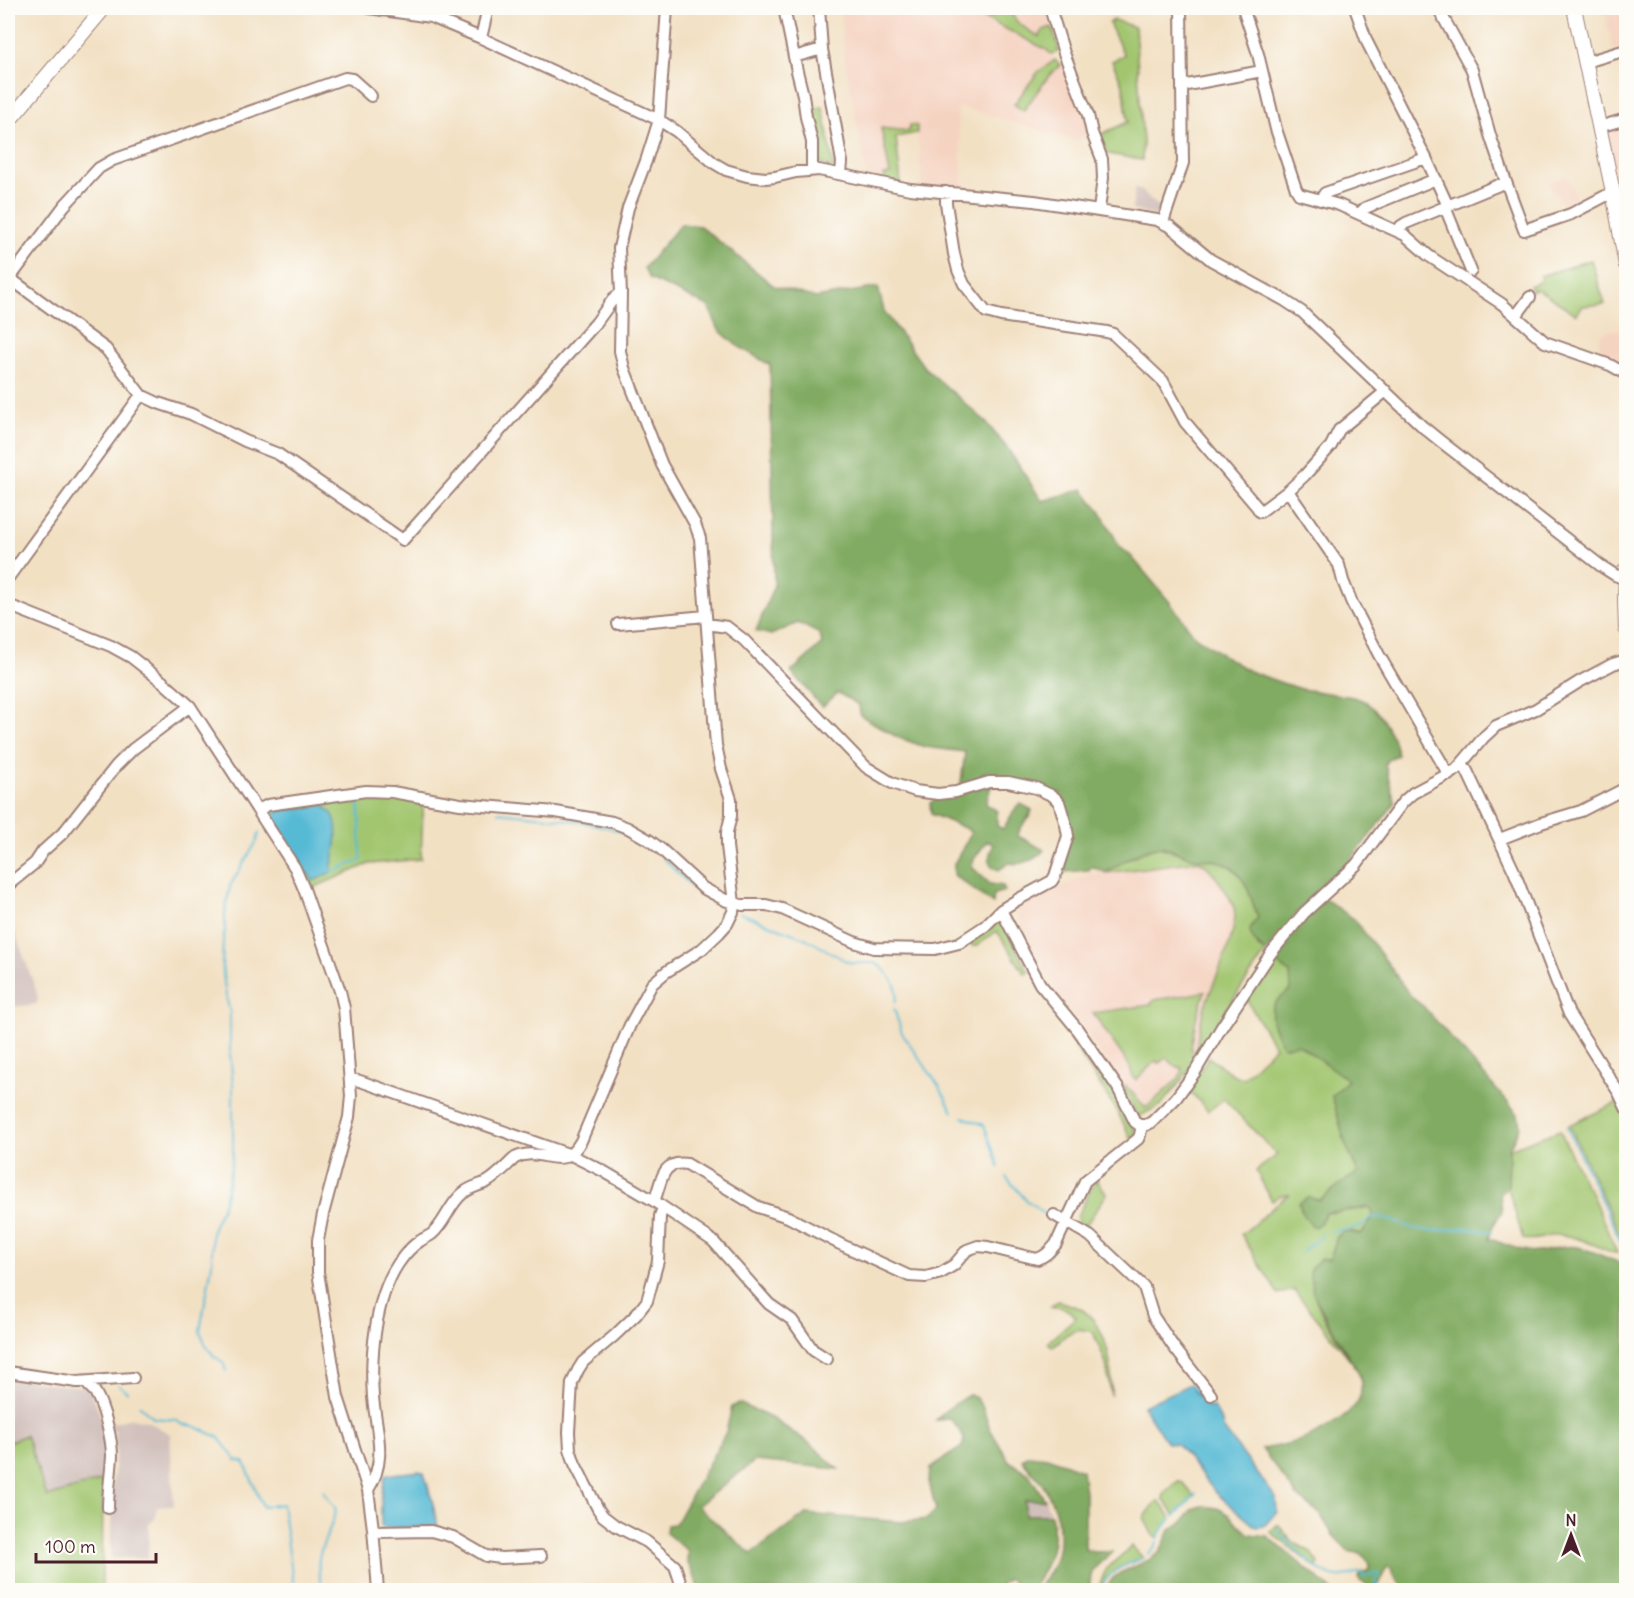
<svg xmlns="http://www.w3.org/2000/svg" width="1634" height="1598" font-family="Delius,sans-serif">
	<style>
		.built { fill: #f5d3c1 }
		.industrial { fill: #d1c0bc }
		.green { fill: #a2c670; stroke: #76724e; stroke-width: 1.5 }
		.forest { fill: #81ab62; stroke: #666546; stroke-width: 1.5 }
		.water { fill: #56bad5; stroke: #506c80; stroke-width: 1.5 }
		.lines { fill: none; stroke-linecap: round; stroke-linejoin: round }
		.stream { stroke: #56bad5; stroke-width: 2 }
		.minor-casing { stroke: #9e8077; stroke-width: 14 }
		.major-casing { stroke: #9e8077; stroke-width: 16 }
		.minor { stroke: #fff; stroke-width: 10 }
		.major { stroke: #fff; stroke-width: 14 }
	</style>
	<rect width="100%" height="100%" fill="#fdfcf7"/>
	<filter id="ink" filterUnits="userSpaceOnUse"><feTurbulence type="fractalNoise" baseFrequency=".0167" numOctaves="2"/><feDisplacementMap in="SourceGraphic" scale="12" xChannelSelector="R" yChannelSelector="G"/><feConvolveMatrix kernelMatrix="1 2 1 2 8 2 1 2 1" color-interpolation-filters="sRGB"/></filter>
	<filter id="wash" filterUnits="userSpaceOnUse"><feTurbulence type="fractalNoise" baseFrequency=".008" numOctaves="4" result="noise"/><feDisplacementMap in="SourceGraphic" scale="24" xChannelSelector="R" yChannelSelector="G"/><feGaussianBlur stdDeviation="1.35" result="paint"/><feColorMatrix in="noise" values="0 0 0 0 0 0 0 0 0 0 0 0 0 0 0 0 0 1.4 0 .05"/><feComposite in="paint" operator="in"/></filter>
	<g filter="url(#wash)">
		<rect width="100%" height="100%" fill="#f2e0c3"/>
		<!-- built -->
		<path class="built" d="M840,8H965L1045,49L1055,60L1038,72L1014,104L1023,110L1048,77L1060,65L1065,68L1085,118L1090,139L1082,137L1078,141L960,107L957,108L964,190L922,186L917,127L909,131L882,128L890,174L886,181L867,176L844,56Z
			M1007,8H1046L1052,27L1043,30L1040,37L1019,24Z
			M1596,8H1626V47L1614,51L1605,14L1599,15Z
			M1626,126V223L1608,133Z
			M1567,175L1580,206L1567,212L1564,210L1557,194L1554,195L1549,182Z
			M1626,329V370L1599,357L1600,336L1609,330Z
			M1198,861L1204,863L1222,885L1229,896L1235,910L1233,929L1220,969L1194,1063L1161,1105L1150,1112L1124,1089L1085,1030L1058,997L1052,979L1045,970L1015,912L1032,901L1051,893L1064,885L1091,874Z"/>
		<!-- industrial -->
		<path class="industrial" d="M1135,188L1140,189L1163,211L1161,217L1132,210Z
			M8,913L38,996L37,1004L13,1007L8,993Z
			M14,1378L61,1385L89,1387L103,1422L114,1423L131,1418L147,1421L170,1434L174,1506L157,1507L155,1519L149,1524L148,1558H111V1510L113,1508V1481L116,1450L115,1430H106V1460L103,1480L47,1498L26,1435L8,1442V1379Z
			M1025,1500H1045L1051,1515H1025Z"/>
		<!-- green -->
		<path class="green" d="M965,8H983L994,14L998,8H1007L1019,24L1039,37L1043,30L1052,27L1059,48L1057,52L1051,54L1045,49Z
			M1114,20L1135,27L1143,143L1142,160L1104,153L1097,136L1128,122L1123,85L1112,61L1124,55L1109,23Z
			M1055,60L1060,65L1048,77L1023,111L1014,104L1038,72Z
			M823,107L834,168L821,164L816,160L809,109Z
			M910,125L917,126V133L896,137L901,184L886,181L884,175L890,174L881,128L909,131Z
			M1591,260L1605,304L1583,306L1576,314L1539,290L1536,289L1532,291L1530,286L1541,281L1540,276Z
			M367,794L421,801L423,804V809L421,859L369,864L308,890L304,876L267,813L279,807L308,805Z
			M1155,847C1170,848 1182,856 1196,858C1207,860 1218,859 1229,865C1246,873 1252,901 1258,918L1251,928L1258,947L1266,952L1226,1010L1211,1038L1182,1080L1161,1105L1138,1117L1124,1089L1125,1085L1146,1108L1178,1079L1183,1070L1180,1067L1178,1068L1166,1058L1159,1063L1156,1061L1136,1080L1133,1077L1129,1065L1093,1013L1150,1005L1154,1000L1205,992L1196,1019L1191,1049L1194,1061C1197,1043 1199,1024 1205,1006C1212,983 1240,931 1234,908C1231,898 1224,888 1218,880C1212,872 1207,864 1198,861L1106,873L1124,861Z
			M1001,921L1029,972L1025,974L997,931L977,946H972L968,943C980,936 988,925 1001,921Z
			M1272,959L1290,973L1298,1044L1349,1080L1332,1096L1345,1143L1359,1173L1346,1180L1320,1200V1223L1325,1213C1340,1211 1353,1211 1368,1207L1372,1209L1373,1218L1361,1234L1351,1231L1337,1237L1330,1259L1320,1260L1311,1268C1307,1299 1336,1336 1352,1362L1294,1290L1278,1294L1241,1234C1259,1223 1272,1205 1290,1194L1279,1196L1272,1201L1256,1171L1277,1155L1224,1099L1208,1111L1189,1090L1208,1057L1234,1075L1243,1078L1275,1047L1246,999Z
			M1069,1023L1114,1090L1135,1130L1136,1133L1131,1139L1117,1111L1063,1028Z
			M1618,1102L1621,1104L1626,1116V1248L1569,1125Z
			M1560,1130L1586,1187L1589,1188L1617,1253H1614C1597,1247 1578,1236 1560,1235C1547,1235 1535,1242 1523,1239L1508,1188L1509,1149Z
			M1097,1180L1107,1194L1086,1225L1079,1223L1077,1219L1078,1214L1094,1183Z
			M1058,1301C1066,1304 1074,1305 1081,1309C1108,1326 1113,1367 1111,1396L1106,1363L1093,1332C1073,1324 1066,1336 1052,1347L1048,1342L1076,1317C1069,1309 1060,1306 1050,1307Z
			M26,1435L47,1497L103,1480L102,1590H8V1442Z
			M1178,1481H1181L1194,1496L1175,1515L1163,1499L1164,1494Z
			M1156,1502H1159L1172,1518L1165,1526L1158,1538L1152,1534L1144,1518Z
			M1277,1525H1279L1291,1541L1311,1552L1319,1563L1316,1568L1270,1532Z
			M1132,1546L1143,1558C1123,1567 1112,1567 1101,1588L1099,1587L1106,1569Z"/>
		<!-- forest -->
		<path class="forest" d="M681,224L700,226L774,286L816,298L878,287L884,311L924,367L984,420L1008,449L1042,501L1083,489L1100,511L1120,547L1131,556L1168,600L1195,636L1229,659L1249,671L1282,683L1302,689L1353,697L1365,701L1380,715L1393,738L1398,755L1388,759L1385,764L1395,803L1345,867L1302,907L1266,952C1260,948 1251,939 1250,931C1250,927 1255,921 1258,918C1250,895 1244,867 1217,861C1210,859 1202,860 1195,858C1185,856 1173,849 1164,847C1146,844 1120,864 1106,873L1094,867H1090L1089,870L1064,872L1060,868L1068,818L1039,785L991,786L986,804L997,811V826L1003,829L1017,806L1021,804L1032,810C1030,820 1019,825 1018,836L1044,850C1036,860 1022,866 1009,863L999,870L992,867C988,859 989,853 994,845L987,841L974,859L972,867L990,884L1003,886L1005,891L994,894L993,904L954,875V864L971,833L967,829L931,814L930,803L937,798L964,793L961,782L965,752L925,747L897,737L860,715L859,705L838,693L822,707L791,672L822,644L820,634L798,623L771,635L756,631L774,585L770,365L736,345L719,330L708,306L650,279L644,268Z
			M1325,899L1354,919L1386,961L1411,997L1423,1006L1518,1114L1520,1126L1509,1149L1508,1188L1500,1193L1502,1211L1493,1226L1489,1239C1504,1243 1520,1252 1535,1252C1550,1252 1562,1244 1577,1247C1594,1250 1609,1261 1626,1264V1590H1404C1401,1581 1393,1580 1391,1568L1387,1567L1379,1583L1374,1589L1360,1581L1358,1578L1363,1572L1368,1571C1372,1559 1360,1551 1349,1552L1333,1535L1320,1514L1297,1496L1262,1449C1296,1443 1312,1439 1341,1418C1347,1414 1355,1407 1358,1401C1363,1393 1361,1381 1359,1373L1330,1325L1313,1293L1310,1276L1311,1268L1320,1259H1330L1337,1237L1343,1231L1361,1234L1373,1218L1372,1210L1368,1207C1353,1211 1340,1211 1326,1213L1320,1223L1314,1227C1307,1222 1301,1211 1299,1203L1308,1197L1320,1200L1346,1180L1358,1173L1345,1143L1332,1096L1348,1080L1298,1044L1283,1047C1277,1034 1265,1016 1276,1002C1280,997 1287,993 1291,990L1290,973L1272,959L1308,915Z
			M968,1395H971L976,1398L983,1408L990,1429L1009,1461L1029,1474L1045,1500H1025V1515H1051C1059,1544 1046,1567 1031,1590H1024L1009,1579L1000,1585L1003,1590H698V1584L687,1561L688,1551L666,1533L667,1525L675,1524L726,1432L732,1407L739,1403L773,1419L808,1442L838,1469L755,1461L697,1506L751,1554L806,1514L901,1522L927,1519L936,1510L929,1482L930,1468L962,1447L964,1439L958,1428L950,1419L936,1420L946,1410Z
			M1029,1455L1047,1457L1082,1470L1085,1492V1549L1093,1552H1113C1097,1566 1089,1567 1090,1590H1052L1051,1589L1037,1590C1043,1581 1051,1571 1055,1561C1065,1534 1056,1503 1040,1481C1034,1473 1027,1467 1022,1459Z
			M1202,1506L1218,1508L1229,1515L1249,1534L1267,1536L1332,1590H1105L1113,1578L1120,1573L1149,1560L1160,1552L1170,1530L1184,1521L1193,1509Z"/>
		<!-- water -->
		<path class="water" d="M323,804C326,808 330,811 333,815C341,832 334,857 330,873L313,881L308,873L303,872L270,816C290,803 304,813 323,804Z
			M1190,1384L1192,1385L1195,1393L1209,1408L1213,1406L1222,1422L1223,1428L1276,1498L1277,1512L1264,1526L1256,1527L1216,1493L1177,1444L1167,1443L1143,1406Z
			M419,1471L424,1473L432,1500L438,1527L383,1528L381,1525V1499L385,1476C394,1472 409,1473 419,1471Z"/>
		<g class="lines">
			<!-- stream -->
			<path class="stream" d="M434,806L451,808
				M498,812C541,817 595,819 634,837
				M663,858L692,887L726,907
				M328,870L334,871L361,860L359,799
				M740,913L807,939L846,961L853,963H876C887,971 902,987 895,1002
				M894,1009L902,1033L939,1086L953,1112
				M963,1117L984,1125L999,1167
				M1567,1127L1626,1253
				M1006,1177L1026,1200L1060,1225
				M1331,1232C1340,1229 1353,1230 1362,1225C1371,1221 1367,1216 1380,1217L1413,1228L1432,1231L1464,1228L1492,1232
				M1303,1251C1309,1244 1316,1243 1322,1235
				M226,1371L223,1362L215,1357L206,1346L200,1331L212,1264V1234L213,1227L222,1208L228,1185L233,1152V1085L230,1053V1013L226,996L222,966L223,942L225,931V914L230,886L257,841L259,833
				M119,1385L127,1392
				M1192,1385L1200,1397L1198,1400
				M139,1405L154,1418L176,1420L181,1424L194,1426L218,1437L236,1460L244,1462L246,1466L263,1507L282,1504L293,1580L296,1590
				M323,1491L336,1509C329,1542 309,1553 324,1590
				M1175,1515L1196,1494
				M1276,1529C1290,1544 1317,1574 1337,1577C1345,1578 1353,1575 1360,1572L1362,1573L1363,1577L1377,1572L1379,1575L1375,1580L1376,1584L1383,1590
				M1158,1538L1165,1526L1172,1518
				M1148,1554L1154,1548L1157,1542
				M1101,1588C1112,1567 1123,1567 1143,1558"/>
		</g>
	</g>
	<g filter="url(#ink)">
		<g class="lines">
			<!-- minor casing -->
			<g class="minor-casing">
				<path id="minor" d="M369,8L431,17L481,38L659,120L676,131L714,163L726,170L747,176L765,178L775,177L796,172L819,170L910,189L1034,201L1157,220L1171,227L1211,260L1284,300L1302,312L1423,427L1439,440L1601,566L1615,575L1625,579
					M784,8L797,71L803,95L806,117L812,142V169
					M819,8L822,49L842,162L841,174
					M1050,8L1064,53L1088,115L1092,133L1102,159L1103,178L1099,210
					M1243,8L1258,54L1276,129L1296,189L1299,194L1339,205L1405,235L1429,256L1502,304L1545,342L1610,365L1626,374
					M1355,8L1367,42L1426,158L1448,206
					M1438,8L1472,70L1490,135L1506,182L1524,230L1571,214L1613,192
					M481,38L488,8
					M794,57L822,49
					M1586,62L1626,50
					M1182,86L1262,71
					M1599,127L1626,119
					M946,192V203L954,254L958,270L964,284L986,312L1001,316L1107,332L1113,334L1163,381L1185,422L1257,507L1260,512L1288,491L1305,475L1331,446L1339,430L1386,391
					M1320,200L1325,193L1426,158
					M1445,207L1471,271
					M1359,214L1365,208L1436,179
					M1163,222L1183,163L1181,8
					M1398,231L1401,226L1406,223L1506,182
					M8,277L106,349L141,395L158,403L191,414L245,441L278,454L403,540L596,323L614,298L621,293
					M10,278L64,206L99,168L113,160L345,78L352,79L371,96
					M1516,316L1530,297
					M1288,491L1339,565L1343,581L1352,603L1379,655L1449,775
					M8,578L141,395
					M8,605L111,646L131,657L163,682L190,706L295,868L304,889L340,991L344,1008L351,1096L349,1117L323,1214L318,1240V1272L338,1397L368,1490L373,1529L378,1590
					M618,624L706,616
					M1462,764L1467,771L1514,871L1569,1014L1619,1093L1626,1108
					M258,810L268,805L366,791L392,792L460,804L556,812L612,822L628,828L649,840L662,850L703,888L727,901L742,905H766L782,909L854,942L874,948L935,949L959,943L985,926L1001,910L1017,900L1052,881L1055,876L1068,836L1066,825L1059,802L1053,796L1036,788L1008,782H989L956,792L938,794L915,791L892,783L866,767L744,640L727,627L707,624
					M1500,839L1541,823L1581,811L1626,788
					M8,885L35,863L43,851L63,833L116,766L133,749L190,706
					M1001,910L1040,984L1078,1030L1118,1088L1135,1122L1139,1125H1146L1152,1122L1176,1098L1195,1072L1221,1028L1271,953L1304,913L1356,865L1403,802L1413,793L1456,770L1484,737L1496,726L1536,709L1579,682L1613,664L1626,660
					M351,1079L360,1081L571,1155L603,1171L654,1201L713,1241L769,1304L792,1320L813,1350L827,1359
					M654,1201C662,1183 660,1160 687,1164L758,1207L788,1217L840,1244L909,1276L926,1277L941,1273L954,1265L967,1250L978,1246L988,1247L1037,1259C1046,1256 1050,1251 1056,1244L1085,1181L1138,1139L1140,1135L1142,1125
					M663,1208L660,1216L658,1261L647,1301L636,1315L614,1336L583,1362L578,1370L572,1383L569,1432L570,1449L575,1464L598,1509L603,1516L616,1526L647,1542L675,1566L680,1581L679,1590
					M1054,1215L1090,1236L1144,1287L1153,1316L1173,1346L1211,1395
					M8,1372L77,1382L133,1378
					M85,1382C88,1385 92,1389 95,1392C104,1407 112,1439 112,1456C111,1474 108,1491 108,1508
					M368,1490C388,1459 376,1431 373,1397C370,1356 375,1299 398,1264C404,1255 412,1246 420,1241C424,1238 428,1237 432,1234C445,1223 449,1205 462,1194C470,1187 478,1186 487,1182C497,1176 506,1166 515,1158C542,1144 561,1176 581,1141L630,1025L652,984L666,972L702,949L719,933L727,924L733,912L734,903L727,846V832L731,816V799L721,769L716,745L700,538L695,524L662,465L624,368L620,351L621,293L619,248L628,208L646,161L659,120L667,8
					M374,1532L431,1531L453,1537L486,1556L501,1558L541,1556"/>
			</g>
			<!-- major casing -->
			<g class="major-casing">
				<path id="major" d="M1574,8L1613,192L1626,265
					M8,122L104,8
					M1626,569L1625,601L1626,629"/>
			</g>
			<!-- minor -->
			<use href="#minor" class="minor"/>
			<!-- major -->
			<use href="#major" class="major"/>
		</g>
	</g>
	<!-- margin -->
	<rect width="1634" height="1598" fill="none" stroke="#fdfcf7" stroke-width="30"/>
	<!-- north arrow -->
	<g transform="translate(1571 1535)" stroke="#fdfcf7" stroke-width="4.5" paint-order="stroke">
	<path d="M0-4.5L10 22L0 15L-10 22Z" fill="#4a1f2b"/>
	<text y="-9" font-size="16" font-weight="bold" text-anchor="middle" fill="#4a1f2b">N</text>
	</g>
	<!-- scale -->
	<path d="M36 1553v9h120v-9" fill="none" stroke="#4a1f2b" stroke-width="3"/>
	<text x="45" y="1553" font-size="18" fill="#4a1f2b" stroke="#fdfcf7" stroke-width="4.5" paint-order="stroke">100 m</text>
</svg>
